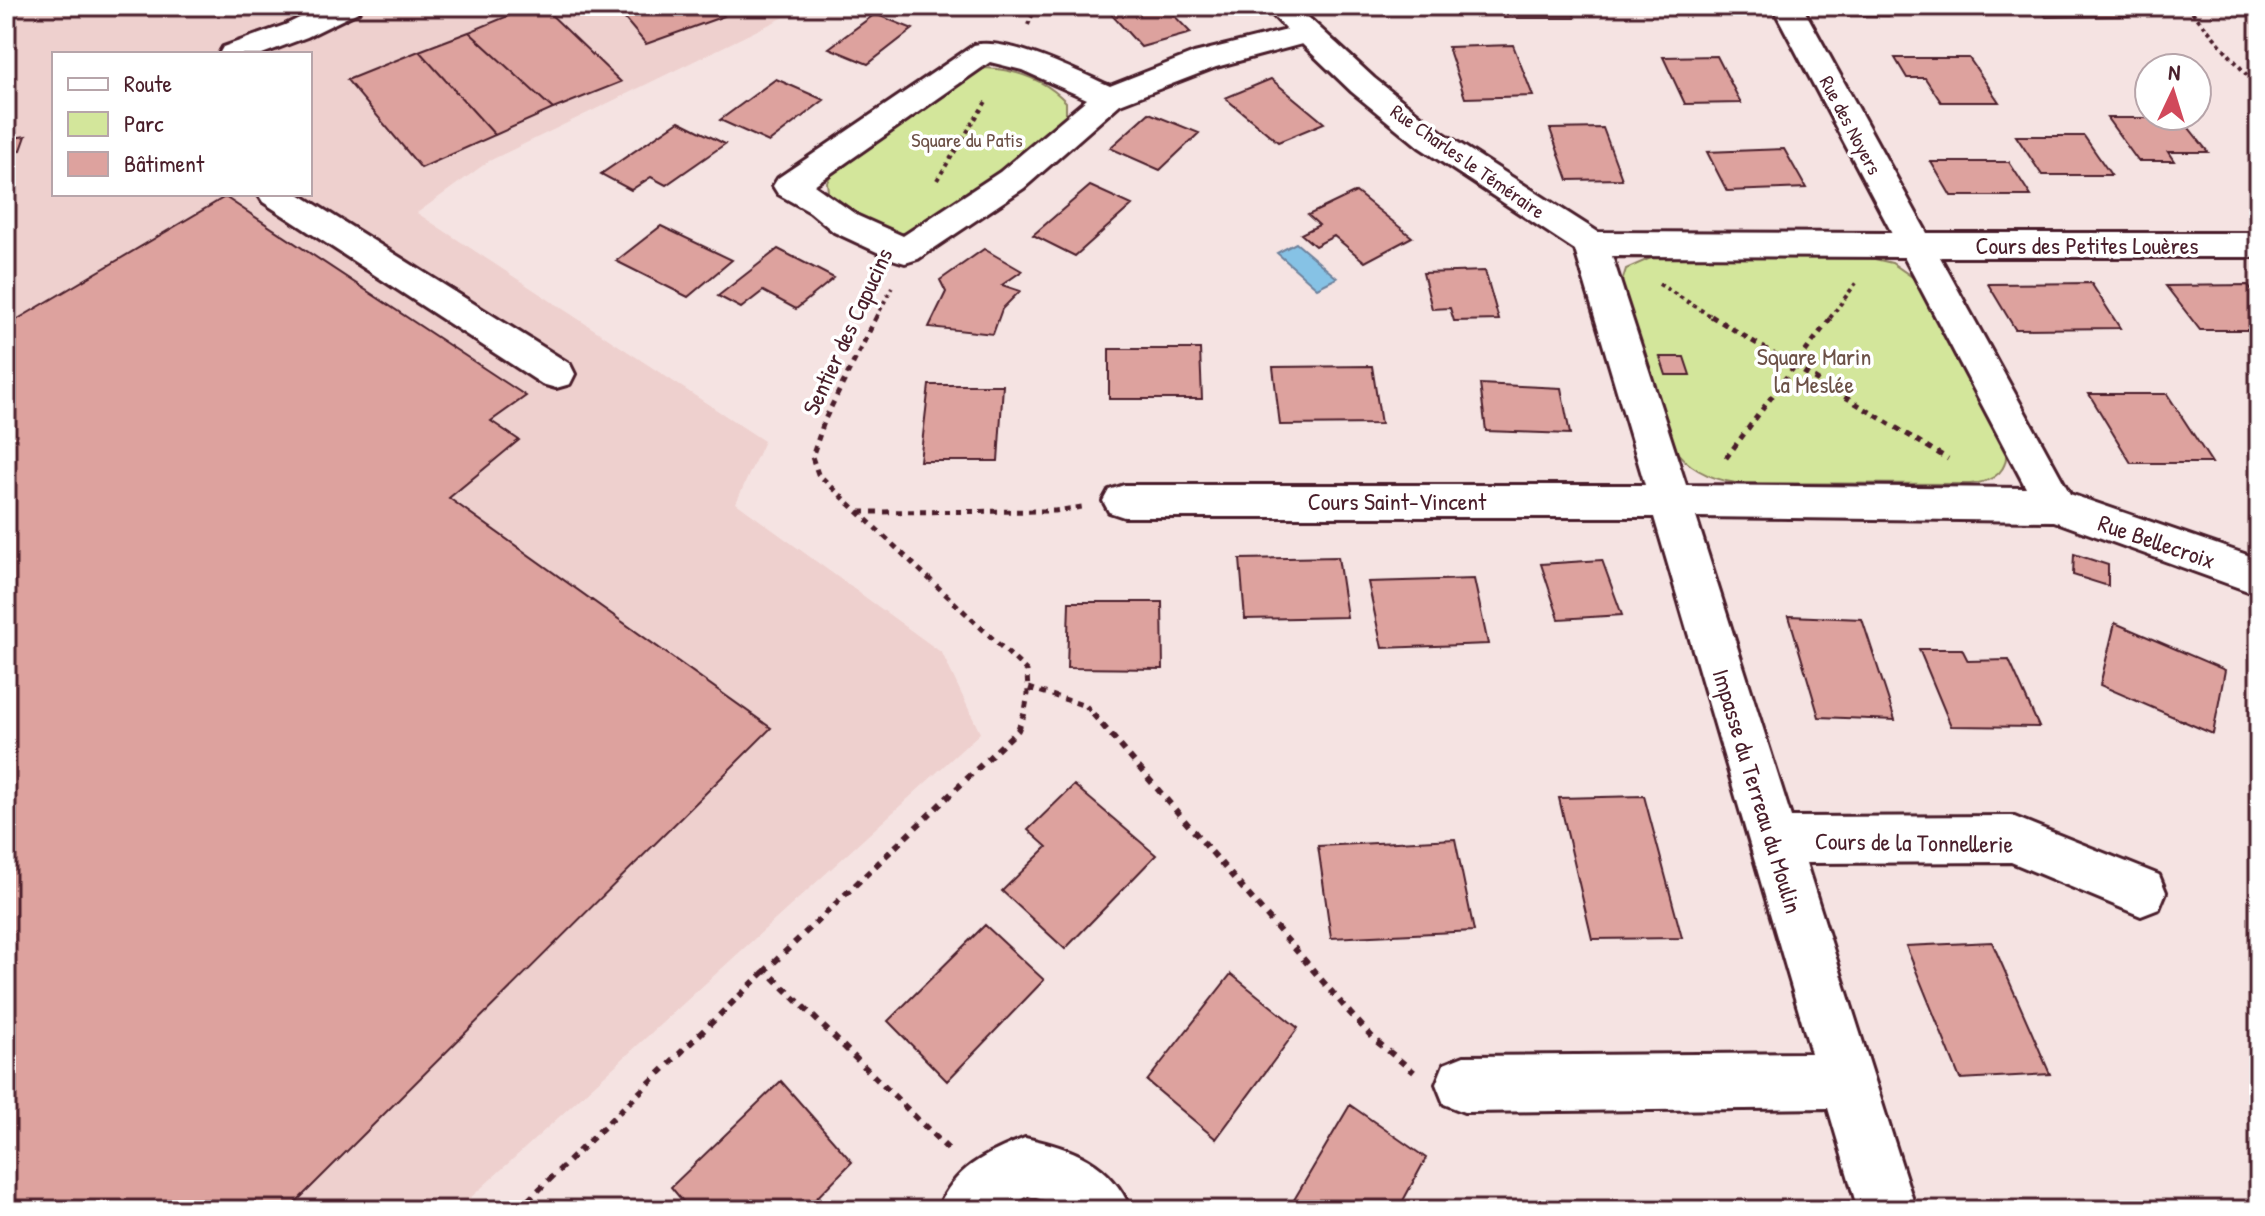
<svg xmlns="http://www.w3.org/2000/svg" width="2265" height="1216" font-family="'Patrick Hand',sans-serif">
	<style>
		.built { fill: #eed0ce; fill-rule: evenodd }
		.green { fill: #d3e69b; stroke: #8e8263; stroke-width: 2 }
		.water { fill: #86c2e5; stroke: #6e819b; stroke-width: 2 }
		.building { fill: #dda29e; stroke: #4a1f2b; stroke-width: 2 }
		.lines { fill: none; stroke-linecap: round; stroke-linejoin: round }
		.minor-casing { stroke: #4a1f2b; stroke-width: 6 }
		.path-far2 { stroke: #4a1f2b; stroke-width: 4; stroke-dasharray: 4 4; stroke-linecap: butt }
		.path-far1 { stroke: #4a1f2b; stroke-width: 5; stroke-dasharray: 6 6; stroke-linecap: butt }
		.path { stroke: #4a1f2b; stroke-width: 6; stroke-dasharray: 7 7; stroke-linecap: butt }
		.minor { fill: #fff; fill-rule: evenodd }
		.labels { text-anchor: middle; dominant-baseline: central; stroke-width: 7; stroke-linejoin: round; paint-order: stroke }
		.far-street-label { font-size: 20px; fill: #4a1f2b; stroke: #fff }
		.far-park-label { font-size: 20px; fill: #6c5147; stroke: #fff }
		.street-label { font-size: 24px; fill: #4a1f2b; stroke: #fff }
		.park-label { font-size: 24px; fill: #6c5147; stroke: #fff }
	</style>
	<rect width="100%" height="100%" fill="#f5e3e2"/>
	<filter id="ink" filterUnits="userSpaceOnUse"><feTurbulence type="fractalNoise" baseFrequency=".0125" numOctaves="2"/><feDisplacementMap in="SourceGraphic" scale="16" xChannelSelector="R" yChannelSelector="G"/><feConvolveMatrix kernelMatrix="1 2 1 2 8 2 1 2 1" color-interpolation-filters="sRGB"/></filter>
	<g filter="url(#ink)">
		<!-- built -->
		<path class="built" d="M6,6H807L489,161L417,213L764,441L736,503L942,653L980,733L457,1210H6ZM54,54H310V194H54Z"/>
		<!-- green -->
		<path class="green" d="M986,68C1016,70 1046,80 1066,102V122L921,233L886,234L829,201L827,182L839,159L968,74Z
			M1862,256L1892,263L1918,281L2005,443C2011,470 1995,482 1970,484L1736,483C1711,479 1688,469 1673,447L1621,285L1626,269L1653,257Z"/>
		<!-- water -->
		<path class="water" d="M1296,243L1337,278L1317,288L1277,253Z"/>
		<!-- building -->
		<path class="building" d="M532,6H542L621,82L553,109L469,32Z
			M614,6H714L724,16L646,44Z
			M1137,6H1165L1191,33L1141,47L1111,14Z
			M1500,6H1571L1575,18H1504Z
			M1833,6H1882L1888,16L1838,15Z
			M1931,6H1993L1997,11H1934Z
			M2039,6H2120L2128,16L2046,17Z
			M875,14L913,29L868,64L829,48Z
			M469,32L553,109L495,135L419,51Z
			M1513,45L1533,96L1465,98L1448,47Z
			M419,51L495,135L421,168L347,80Z
			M1717,56L1741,103L1685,104L1663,57Z
			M1895,58H1969L1999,102H1941L1925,78H1907Z
			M776,79L824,100L769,142L720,120Z
			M1271,79L1324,123L1278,142L1225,98Z
			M1149,113L1199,133L1160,170L1110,148Z
			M2107,118H2181L2208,152H2168L2174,161H2138Z
			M679,121L725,144L666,185L651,177L631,190L601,174Z
			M1603,128L1622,179L1568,180L1550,129Z
			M26,136L21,150L6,152V139Z
			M2016,136H2084L2111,175H2042Z
			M1784,149L1806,188L1727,191L1707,152Z
			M1931,162H2009L2031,196H1951Z
			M1090,186L1132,205L1075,256L1033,235Z
			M1356,192L1412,237L1365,262L1334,236L1315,246L1301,234L1319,225L1308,215Z
			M225,197L526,396L491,421L519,440L449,498L771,728L288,1210H6V326Z
			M661,226L732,260L688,297L616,261Z
			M778,249L834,278L796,309L763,291L741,308L718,296Z
			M984,249L1022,271L1002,285L1020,291L1002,309L993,334L929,327L946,292L940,280Z
			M1485,271L1499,320L1454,321L1450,308L1432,309L1423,273Z
			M2091,283L2120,328L2015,329L1988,284Z
			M2248,285L2259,299V330H2200L2166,286Z
			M1109,349H1200L1202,399H1109Z
			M1660,357H1684L1690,375H1666Z
			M1372,366L1381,424L1280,425L1273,367Z
			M1480,384L1561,388L1570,434L1486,431Z
			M929,385H1003L998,461H920Z
			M2089,394H2167L2212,463H2131Z
			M2074,554L2108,565V586L2073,575Z
			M1338,557L1347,617L1245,619L1240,559Z
			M1602,560L1622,615L1559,619L1541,564Z
			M1474,579L1488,644L1382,648L1368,582Z
			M1069,602H1162L1163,669L1067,668Z
			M1789,616L1862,619L1895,720L1819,717Z
			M2115,623L2225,670L2213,734L2100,685Z
			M1919,649H1962L1968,661L2009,660L2039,727L1951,726Z
			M2259,721V781L2252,779Z
			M1074,785L1156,855L1065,949L1002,891L1047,847L1028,830Z
			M1644,796L1682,938L1592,939L1559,798Z
			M1455,839L1474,931L1331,938L1318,846Z
			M985,925L1044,980L947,1081L888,1021Z
			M1992,942L2050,1074L1960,1079L1906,946Z
			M1231,974L1298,1028L1216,1139L1147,1081Z
			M781,1081L852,1162L805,1210H690L671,1187Z
			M1350,1105L1426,1158L1398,1210H1288Z"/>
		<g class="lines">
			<!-- minor casing -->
			<g class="minor-casing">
				<path id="minor" d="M324,6H363L358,12L307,37L262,54H219L223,47L285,25Z
					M1264,6H1296L1374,78L1443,133L1598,232L1892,233L1772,6H1802L1927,233H2259V257H1940L2070,494L2259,559V595L2054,521L1696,517L1791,817L2012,816L2159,875L2166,892L2159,909L2141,916L2011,862L1806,863L1916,1210H1858L1828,1108L1464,1112L1444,1104L1436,1084L1444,1064L1464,1056L1811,1053L1654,517H1124L1109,512L1103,501L1109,490L1124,485H1645L1575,250L1419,147L1352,92L1302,44L1216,67L1120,104L1024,188L918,259L905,263L892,259L834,232L810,212L778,194L773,186L778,178L974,45C1009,37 1076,71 1110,86L1194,53L1287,30ZM990,62L1022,70L1087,99L1000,172L903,236L858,216L814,185ZM1612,256L1904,257L2026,488L1686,485Z
					M258,194H299L570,364L575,374L570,384L556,388L542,384L263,202Z
					M1025,1138C1072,1148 1111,1162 1131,1210H1059L1048,1201L1028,1196L1004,1210H937C955,1167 984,1155 1025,1138Z"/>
			</g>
			<!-- path-far2 -->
			<path class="path-far2" d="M2187,6L2259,89
				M1028,25L1036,6
				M937,180L987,100
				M1659,284L1714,318
				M876,318L892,287
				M1830,318L1856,283"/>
			<!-- path-far1 -->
			<path class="path-far1" d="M877,316L825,419L812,457L818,474L1027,671L1028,694L1024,716
				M1711,316L1948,459
				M1726,458L1832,316
				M860,512L1055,511L1082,507
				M1029,688L1086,706L1095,716"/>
			<!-- path -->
			<path class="path" d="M1093,714L1350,1013L1375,1040L1414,1072
				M948,1149L766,970L1018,730L1024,714
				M518,1210L766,970"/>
			<!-- minor -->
			<use href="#minor" class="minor"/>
		</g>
	</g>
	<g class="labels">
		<!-- far-street labels -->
		<g class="far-street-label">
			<text transform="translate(1851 125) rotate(62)">Rue des Noyers</text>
			<text transform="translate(1468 161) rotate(35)">Rue Charles le Téméraire</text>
		</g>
		<!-- far-park labels -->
		<g class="far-park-label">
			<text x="967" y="139">Square du Patis</text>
		</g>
		<!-- street labels -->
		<g class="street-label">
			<text x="2087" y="245">Cours des Petites Louères</text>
			<text transform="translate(847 331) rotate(-65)">Sentier des Capucins</text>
			<text x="1397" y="501">Cours Saint-Vincent</text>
			<text transform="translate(2157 541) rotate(19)">Rue Bellecroix</text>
			<text transform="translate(1758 791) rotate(73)">Impasse du Terreau du Moulin</text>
			<text transform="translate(1914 842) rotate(1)">Cours de la Tonnellerie</text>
		</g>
		<!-- park labels -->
		<g class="park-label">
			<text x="1814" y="356">Square Marin<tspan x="1814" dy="28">la Meslée</tspan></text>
		</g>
	</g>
	<!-- margin -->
	<rect width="2265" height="1216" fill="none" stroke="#fff" stroke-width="32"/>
	<rect x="16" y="16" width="2233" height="1184" fill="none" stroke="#4a1f2b" stroke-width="3" filter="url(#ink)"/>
	<!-- legend -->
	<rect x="52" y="52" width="260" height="144" fill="#ffffff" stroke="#b7a5aa" stroke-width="2"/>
	<rect x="68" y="78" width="40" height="12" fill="#ffffff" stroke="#b7a5aa" stroke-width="2"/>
	<text x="124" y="92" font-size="24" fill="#4a1f2b">Route</text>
	<rect x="68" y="112" width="40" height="24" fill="#d3e69b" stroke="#b7a5aa" stroke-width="2"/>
	<text x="124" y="132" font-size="24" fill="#4a1f2b">Parc</text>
	<rect x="68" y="152" width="40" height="24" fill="#dda29e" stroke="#b7a5aa" stroke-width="2"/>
	<text x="124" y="172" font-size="24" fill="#4a1f2b">Bâtiment</text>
	<!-- north arrow -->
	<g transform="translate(2173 92) rotate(4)"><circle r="38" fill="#ffffff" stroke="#b7a5aa" stroke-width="2"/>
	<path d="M0-6L14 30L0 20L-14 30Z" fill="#d1495b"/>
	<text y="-12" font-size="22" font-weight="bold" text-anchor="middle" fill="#4a1f2b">N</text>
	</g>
</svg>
